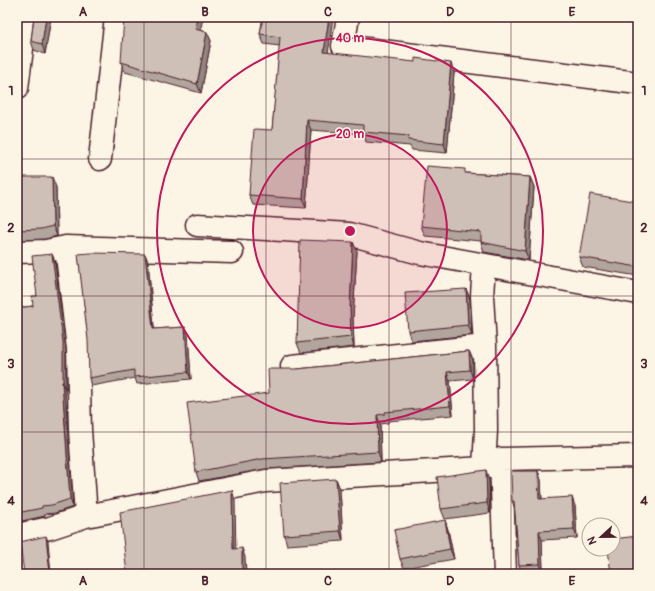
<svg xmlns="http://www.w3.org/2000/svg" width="655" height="591" font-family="Pangolin,sans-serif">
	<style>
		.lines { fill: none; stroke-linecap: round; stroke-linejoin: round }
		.minor-casing { stroke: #4a1f2b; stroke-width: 25 }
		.minor { stroke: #fcf5e5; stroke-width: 22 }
		.wall { fill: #b2a59d; stroke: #4a1f2b }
		.shaded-wall { fill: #918680; stroke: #4a1f2b }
		.building { fill: #cfc0b7; stroke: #4a1f2b }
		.grid { fill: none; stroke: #4a1f2b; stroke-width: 1; stroke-opacity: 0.55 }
		.ring { fill: none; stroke: #c2185b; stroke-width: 2 }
		.centre { fill: #c2185b; stroke: #fcf5e5; stroke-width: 2 }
		.ring-label { font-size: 12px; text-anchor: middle; font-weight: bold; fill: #c2185b; stroke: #fcf5e5; stroke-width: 3; stroke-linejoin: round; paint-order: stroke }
		.neatline { fill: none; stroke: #4a1f2b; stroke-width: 1.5 }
		.grid-label { font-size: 13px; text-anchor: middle; font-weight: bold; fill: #4a1f2b }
	</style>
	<rect width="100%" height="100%" fill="#fcf5e5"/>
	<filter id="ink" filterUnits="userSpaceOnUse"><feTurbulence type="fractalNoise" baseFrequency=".025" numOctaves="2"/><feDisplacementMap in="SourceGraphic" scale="8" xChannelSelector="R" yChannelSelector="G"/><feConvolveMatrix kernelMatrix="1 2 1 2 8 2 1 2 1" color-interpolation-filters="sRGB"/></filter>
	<g filter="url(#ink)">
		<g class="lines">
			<!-- minor casing -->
			<g class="minor-casing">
				<path id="minor" d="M348,17L343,46L638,83
					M17,88L26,17
					M100,159L116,17
					M197,225L349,234L420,253L638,293
					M66,247L78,349L80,430L86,516
					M17,252L46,251L66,247L232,252
					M484,265L482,296L485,346L486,430L484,468
					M292,366L485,346
					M501,459L505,574
					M17,535L50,528L86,516L266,481L484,468L501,459L638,456"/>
			</g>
			<!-- minor -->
			<use href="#minor" class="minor"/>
		</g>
		<!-- wall -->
		<path class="wall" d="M34,17H51L45,54L34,50L31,41Z
			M263,17L329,53L454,73L447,153L412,150L410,146L366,142L364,134L311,130L306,208L253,205L249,195L272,130L280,46L264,44L260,34Z
			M200,30L207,32L211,41L201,93L125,72L121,62Z
			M466,173L530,177L534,187L529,260L484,252L481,242V241L425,236L421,226Z
			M17,177L56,187L57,236L45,239L17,240Z
			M638,202V276L583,267L579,257Z
			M357,251L353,318L354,347L301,353L297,343Z
			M52,254L55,262L66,350V390H65L73,507L55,513L45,514V516L17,522V308L33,306Z
			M145,254L148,262L154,329L185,327L188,335L191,379L137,384L135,378L91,386L89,378Z
			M466,289L470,299L472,335L411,341L408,331Z
			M469,351L473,360V379L450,381L453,415L388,421V423L380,424L381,462L265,469L199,481L196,472L269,393L297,369Z
			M538,471L541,480L542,499L575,506L577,538L542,540L543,573L522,574L519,565L515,509L512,501Z
			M336,479L340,489L343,541L287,545L284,535Z
			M489,480L490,513L445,519L441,509Z
			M445,520L448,530L454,559L404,568L400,559Z"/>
		<!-- shaded-wall -->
		<path class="shaded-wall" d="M46,17H51L45,54L42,44Z
			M197,17H203L199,39L195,29Z
			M329,17H333L327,62L324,52Z
			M207,32L211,41L201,93L197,84Z
			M451,63L454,73L447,153L444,144Z
			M307,120L311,130L306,208L303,199Z
			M52,177L56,187L57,236L53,226Z
			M530,177L534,187L529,260L525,251Z
			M353,242L357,251L353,318L354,347L351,337L350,308Z
			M52,254L55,262L66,350V390L63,382Z
			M145,254L148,262L155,336L153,329Z
			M466,289L470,299L472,335L468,325Z
			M185,327L188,335L191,379L188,372Z
			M469,351L473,360V379L470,370Z
			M447,372L450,381L453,415L450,406Z
			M62,382L65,390L73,507L70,499Z
			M377,415L380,424L381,462L378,452Z
			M486,470L489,480L490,513L487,503Z
			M538,471L541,480L542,508L539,499Z
			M336,479L340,489L343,541L340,531Z
			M232,490L235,500L236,558L233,549Z
			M572,497L575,506L577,538L574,529Z
			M445,520L448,530L454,559L450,549Z
			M539,531L542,540L543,573L540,564Z
			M46,536L48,541L51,574H50Z
			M242,548L245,557L246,574H242Z"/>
		<!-- building -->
		<path class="building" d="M34,17H46L42,44L31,41Z
			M124,17H197L195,29L207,32L197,84L121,62Z
			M263,17H329L324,52L415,62V58L451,63L444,144L408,140L409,136L363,132V125L307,120L303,199L249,195L254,129L272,130L280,37L260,34Z
			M427,166L465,169V173L530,177L525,251L481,242V232L421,226Z
			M17,177H52L53,226L41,229L17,230Z
			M590,194L638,202V267L579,257Z
			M300,240L353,242L350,308L351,337L297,343Z
			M90,253L145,254L153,329L185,327L188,372L134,377V370L89,378L88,340L78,254Z
			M52,254L63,342V382H62L70,499L52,505L42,506V508L17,513V308L33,306L32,296H37L32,256Z
			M466,289L468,325L408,331L405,293Z
			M469,351L470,370L447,372L450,406L385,412V414L377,415L378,452L262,459L196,472L187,403L269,393L268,369H297Z
			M486,470L487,503L441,509L437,477Z
			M511,471H538L539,499L572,497L574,529L539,531L540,564L519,565L514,501H512Z
			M336,479L340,531L284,535L280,483Z
			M232,490L233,549L242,548V573L238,574H127L120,512Z
			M445,520L450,549L400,559L394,530Z
			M46,536L50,574H24L20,542Z
			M638,536V574H611L608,549H613V539Z"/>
	</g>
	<!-- grid -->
	<path class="grid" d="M144,17V574M266,17V574M389,17V574M511,17V574M17,159H638M17,296H638M17,432H638"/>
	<!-- distance rings -->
	<circle cx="350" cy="231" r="97" fill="#c2185b" fill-opacity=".12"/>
	<g class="ring">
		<circle cx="350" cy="231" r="97"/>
		<circle cx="350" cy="231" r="193"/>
	</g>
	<circle cx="350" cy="231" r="6" class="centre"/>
	<g class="ring-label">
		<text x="350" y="42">40 m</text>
		<text x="350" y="138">20 m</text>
	</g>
	<!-- margin -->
	<rect width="655" height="591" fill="none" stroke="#fcf5e5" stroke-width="44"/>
	<!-- north arrow -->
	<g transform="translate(601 537) rotate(248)"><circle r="19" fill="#fcf5e5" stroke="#b59f9b"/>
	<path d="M0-3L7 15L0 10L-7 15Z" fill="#4a1f2b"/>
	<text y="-6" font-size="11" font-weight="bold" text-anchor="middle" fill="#4a1f2b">N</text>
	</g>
	<rect x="22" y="22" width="611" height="547" class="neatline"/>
	<g class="grid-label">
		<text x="83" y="16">A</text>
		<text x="205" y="16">B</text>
		<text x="328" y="16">C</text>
		<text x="450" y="16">D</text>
		<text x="572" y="16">E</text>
		<text x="11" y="95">1</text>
		<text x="644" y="95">1</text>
		<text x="11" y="232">2</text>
		<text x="644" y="232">2</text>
		<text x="11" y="368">3</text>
		<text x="644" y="368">3</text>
		<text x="11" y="505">4</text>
		<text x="644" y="505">4</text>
		<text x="83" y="585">A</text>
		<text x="205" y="585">B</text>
		<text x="328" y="585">C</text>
		<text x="450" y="585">D</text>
		<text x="572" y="585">E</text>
	</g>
</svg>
